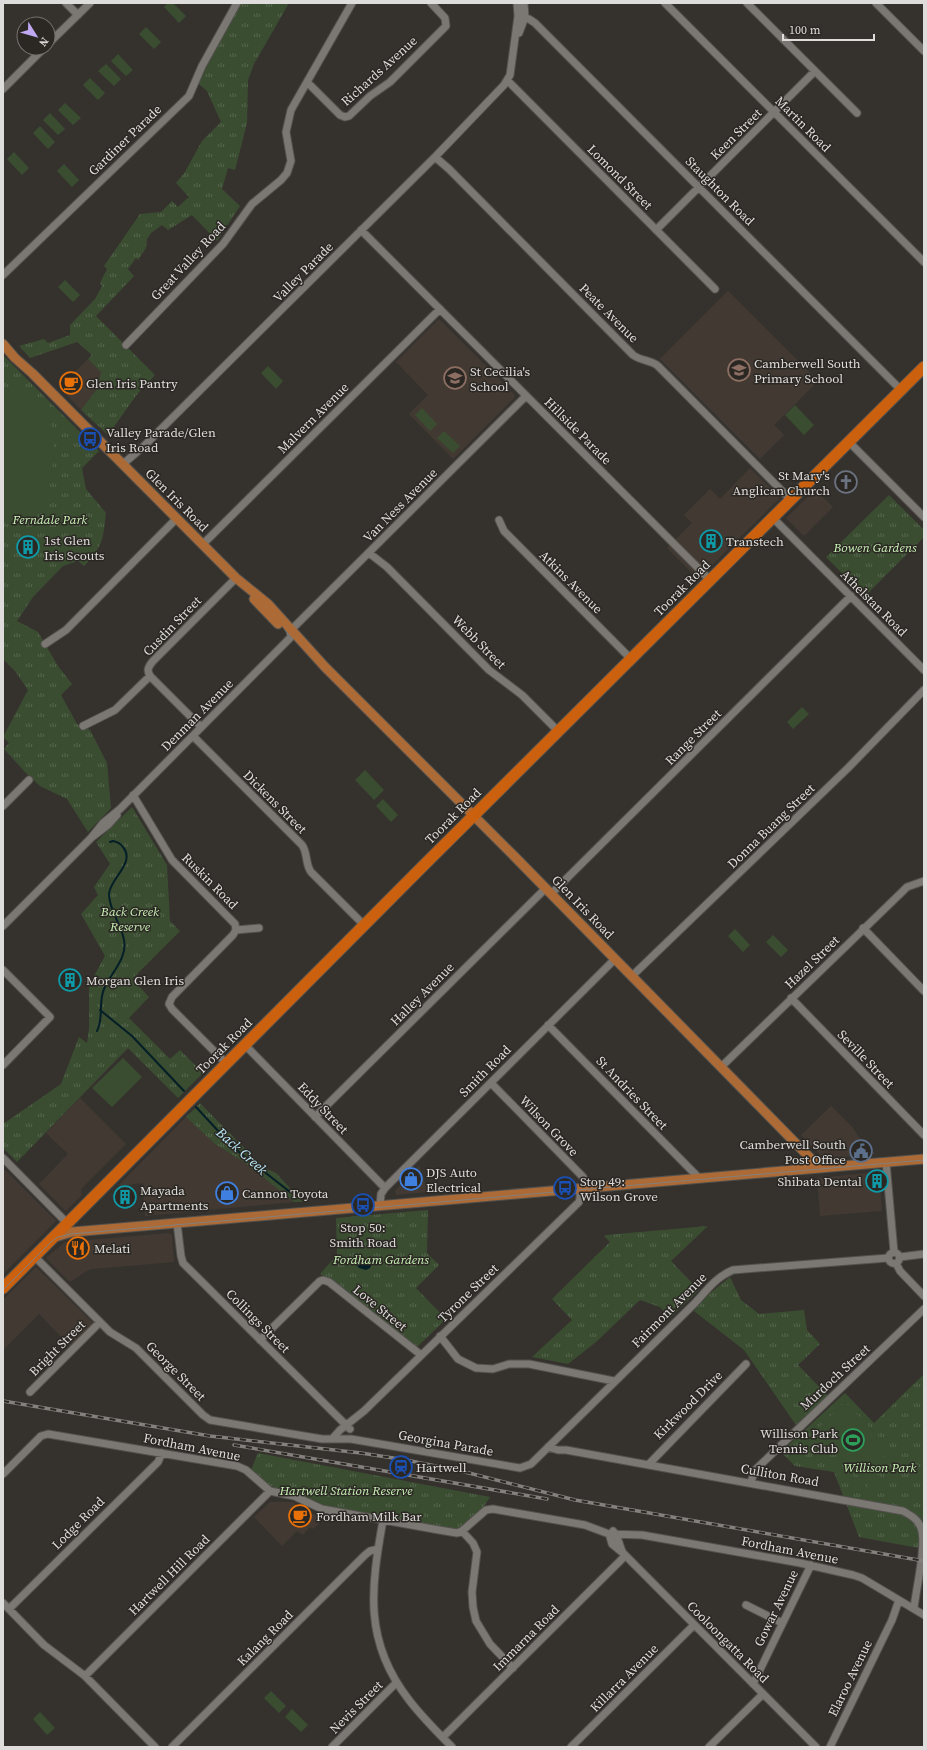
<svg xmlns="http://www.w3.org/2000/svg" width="927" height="1750" font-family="'Source Serif 4',serif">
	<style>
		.built { fill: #423a32 }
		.park { fill: url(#park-tufts) }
		.pitch { fill: #3a4d31 }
		.water { fill: url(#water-ripples) }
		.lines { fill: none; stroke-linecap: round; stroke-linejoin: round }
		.stream { stroke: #041f27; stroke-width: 2 }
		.minor-casing { stroke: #53514d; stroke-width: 9 }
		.major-casing { stroke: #53514d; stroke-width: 11 }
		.highway-casing { stroke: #53514d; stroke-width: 13 }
		.minor { stroke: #7b7772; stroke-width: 7 }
		.major { stroke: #ab6a36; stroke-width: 9 }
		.highway { stroke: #cb610e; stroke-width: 11 }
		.tram { stroke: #83807d; stroke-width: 1 }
		.rail-casing { stroke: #83807d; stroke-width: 3.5 }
		.rail { stroke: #2b2824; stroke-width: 2; stroke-dasharray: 6; stroke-linecap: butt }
		.labels { text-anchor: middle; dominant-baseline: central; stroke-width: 3; stroke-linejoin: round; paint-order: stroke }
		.street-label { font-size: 13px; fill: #dfdddb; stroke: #2b2824 }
		.poi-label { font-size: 13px; fill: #dfdddb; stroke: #2b2824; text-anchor: start }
		.park-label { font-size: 13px; font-style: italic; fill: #c9f2b6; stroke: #2b2824 }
		.water-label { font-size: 14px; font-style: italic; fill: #b9e9f9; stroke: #2b2824 }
	</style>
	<defs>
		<pattern id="park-tufts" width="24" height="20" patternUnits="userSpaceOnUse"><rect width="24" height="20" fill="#3a4d31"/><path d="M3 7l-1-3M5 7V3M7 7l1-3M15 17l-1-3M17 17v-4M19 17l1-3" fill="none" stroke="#56664e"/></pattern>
		<pattern id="water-ripples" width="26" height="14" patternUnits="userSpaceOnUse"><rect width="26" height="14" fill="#041f27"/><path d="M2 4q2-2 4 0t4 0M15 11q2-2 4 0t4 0" fill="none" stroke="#283f46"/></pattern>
	</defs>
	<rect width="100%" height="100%" fill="#35322e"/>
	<!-- built -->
	<path class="built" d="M728,291L818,381L774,425L784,435L760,459L660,359Z
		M439,319L515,395L514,398L453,459L409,414L428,395L396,362Z
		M88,359L101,372L97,389L81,410L59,387Z
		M750,468L780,498L698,579L667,548L692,523L684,515L710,489L720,499Z
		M815,490L833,507L804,536L786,518Z
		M80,1098L126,1144L81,1189L82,1195L66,1211L39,1184L68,1154L46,1133Z
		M831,1106L853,1128L858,1136L875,1154L824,1159L801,1135Z
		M186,1117L215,1144L244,1162L294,1202L145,1216L143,1183L118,1186Z
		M419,1166L428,1192L396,1195L395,1191Z
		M3,1168L56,1221L3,1274Z
		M877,1172L879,1175L882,1211L820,1216L817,1178Z
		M169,1233L172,1235L174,1262L92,1269L85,1272L70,1282L46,1258L65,1242Z
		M36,1267L94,1324L71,1347L39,1314L3,1350V1300Z
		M270,1502H293L304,1513L326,1516L313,1529L310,1527L303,1535L297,1531L282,1546L254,1517Z"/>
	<!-- park -->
	<path class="park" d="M240,3H289L254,64L248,80L247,123L235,170L228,168L222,189L240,206L217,241L192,215L168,230L162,225L151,233L147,239L146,248L138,260L136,258L128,269L134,276L96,316L155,375L138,393L108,435L81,410L97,389L101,372L88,359L92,355L77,342L30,358L19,346L44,339L48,343L70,335V325L95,299L102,286L100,283L107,269L104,266L140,214L161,212L172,201L178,207L189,197L176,183L185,172L202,141L221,122L207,91L198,83Z
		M3,355L99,451L82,468L86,489L106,513C103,540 103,546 84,566L78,561L63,566L33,597L17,621L38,632L58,666L72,684L61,695L77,724L90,730L107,763L111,808L88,832L67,799L40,786L26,773L4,749L9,743L3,737L28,690L15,671L3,659Z
		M889,495L924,530V537L865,596L826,557Z
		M132,807L167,865L170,921L180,931L132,979L149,997L129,1018L170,1059L180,1050L203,1073L178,1098L128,1048L17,1162L3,1148V1124L61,1084L79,1037L87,1043L89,1029V985L105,956L81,914L98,895L94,887L110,864L96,842Z
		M200,1103L263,1167L276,1173L303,1202H294L244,1162L215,1144L186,1117Z
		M428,1210L427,1253L439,1265L416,1288L446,1319L416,1348L330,1279L320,1274L337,1255L336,1218Z
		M708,1226L671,1261L699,1290L670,1318L660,1307L640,1300L596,1342L568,1364L532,1357L572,1320L552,1299L610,1242L604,1236L606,1235Z
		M730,1277L741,1300L759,1314L804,1310L807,1330L820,1344L798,1365L829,1397L796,1425L744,1350L694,1311L709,1294Z
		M924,1374V1549L859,1537L834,1472L795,1466L781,1452L845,1393L874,1423Z
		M258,1453L490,1497C483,1508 471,1525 457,1529L332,1508L319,1504L318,1502L313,1500L311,1501L292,1492L291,1490L281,1488L277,1489L266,1483L251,1470Z"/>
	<!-- pitch -->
	<path class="pitch" d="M168,3H173L186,16L179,23L164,7Z
		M146,27L161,42L154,49L139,34Z
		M118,54L133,70L126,76L111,61Z
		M106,64L121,79L114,86L98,71Z
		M90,78L105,93L98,100L83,85Z
		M65,103L81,118L73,125L58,110Z
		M50,113L65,129L58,135L43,120Z
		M40,126L55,142L48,149L33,133Z
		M14,152L29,168L22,175L7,159Z
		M64,164L79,180L72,187L57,171Z
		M65,280L80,295L73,302L58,287Z
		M268,366L283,381L276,389L261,373Z
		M14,391C56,397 57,444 51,476C48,493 43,515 24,522C18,524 10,524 3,523V393Z
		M795,405L814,425L804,435L785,415Z
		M422,408L437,424L430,431L415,415Z
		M444,431L460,446L453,453L437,438Z
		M802,707L809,714L793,729L787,722Z
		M365,770L384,790L374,800L355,780Z
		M383,799L398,815L391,822L376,806Z
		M735,929L750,945L743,952L728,936Z
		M773,935L788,950L781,957L766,942Z
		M123,1058L142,1077L112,1107L92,1088Z
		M845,1402L891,1449L860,1478L815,1431Z
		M879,1475L885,1481L874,1492L867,1485Z
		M271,1691L286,1706L279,1713L264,1698Z
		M292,1709L308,1725L301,1732L285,1717Z
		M40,1712L55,1728L47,1735L33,1719Z"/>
	<!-- water -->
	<path class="water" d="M356,1255L360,1257L361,1261L366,1258L372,1263L370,1268L366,1270L359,1268L352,1260V1258Z"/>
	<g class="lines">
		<!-- stream -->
		<path class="stream" d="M100,1010L132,1036L184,1091
			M97,1031C104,1018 98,1003 104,989C110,974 128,958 124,940C121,924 109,910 109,894C110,878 136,863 123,847C120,843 118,842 113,841L110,842
			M196,1107L221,1134L239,1152L290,1192"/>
		<!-- minor casing -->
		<g class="minor-casing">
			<path id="minor" d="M66,3L78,15
				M665,3L924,262
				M747,3L857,113
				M876,3L924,51
				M518,16L529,19L535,23L901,390
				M519,33L525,17L524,3
				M48,44L90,3
				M508,81L715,289
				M307,82L340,115L345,117L349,116L370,96L390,82L446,26L445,18L431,3
				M3,89L44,48
				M435,157L449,169L633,355C641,361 651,360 658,366L791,500
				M361,230L710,580
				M656,230L815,71
				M3,275L189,96L202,66L237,3
				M126,345L223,244L252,204L281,180L287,173L291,161L286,132L291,110L352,3
				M849,442L924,517
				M123,464L144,446L435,157L504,85L510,75L518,16L517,3
				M773,518L924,670
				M499,520L504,531L631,659
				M203,544L440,309
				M369,553L387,567L489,670L522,695L558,731
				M291,630L526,396
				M45,644L66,630L177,518
				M83,726L115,710L150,676
				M201,727L151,677C146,671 148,667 153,661L236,578
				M193,736L302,845C308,853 305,864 311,872L364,925
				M133,795L172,860L235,924L236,930L233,935L172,997L169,1004L172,1009L226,1063
				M3,806L29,780
				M91,838L103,823L120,809L291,637L290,631L288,628
				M551,894L851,596
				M3,926L91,838L108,825L117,815
				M863,928L924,991
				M236,930L259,928
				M3,970L50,1017L3,1065
				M632,976L848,768L924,690
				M791,998L924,1135
				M548,1025L699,1178
				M245,1045L385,1188
				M721,1067L902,892L907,887L924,881
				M491,1083L583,1177L587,1188
				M315,1117L546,888
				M3,1158L67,1223
				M886,1162L894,1252
				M380,1206L381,1194L385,1188L615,959
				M177,1223L181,1256L183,1263L350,1429
				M888.5 1258a5.5 5.5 0 1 1 11 0a5.5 5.5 0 1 1-11 0Z
				M34,1256L110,1332L136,1348L203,1415L210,1420L322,1439H351L520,1468L531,1464L695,1303C707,1290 716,1277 733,1270L888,1258
				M900,1257L924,1254
				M896,1263L900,1271L924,1296
				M440,1336L458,1359L476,1368L493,1369L509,1364H529L614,1381
				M260,1340L320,1281L323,1280L329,1282L421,1355
				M30,1392L100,1322
				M332,1439L340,1430L364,1411L579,1202L580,1198V1189
				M548,1447L558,1450H566L903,1511C910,1515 918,1519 921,1528C927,1544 916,1589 914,1608
				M649,1464L746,1364
				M3,1474L41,1436L48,1434L237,1466L246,1470L270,1491L294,1496L322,1509L439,1530L457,1533L462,1531L486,1510L493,1509L585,1525L609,1534L642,1535L800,1563L853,1575L862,1578L924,1615
				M751,1482L755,1470L924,1309
				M383,1520C371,1588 363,1641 409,1700C422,1717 437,1732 452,1747
				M462,1531L473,1543L477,1552L472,1592L473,1607L476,1621L490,1644L513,1668
				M623,1553C619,1546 619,1537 613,1531L610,1537L612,1544L623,1553L816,1747
				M3,1603L44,1645L85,1676L155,1747
				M746,1605L782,1623
				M9,1609L158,1462L162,1453
				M85,1676L270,1491
				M753,1684L811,1565
				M443,1737L625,1556
				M172,1747L365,1555L370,1551L378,1549
				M332,1747L396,1683
				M571,1747L694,1625
				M709,1747L763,1694
				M830,1747L892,1620L899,1600"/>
		</g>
		<!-- major casing -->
		<g class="major-casing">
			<path id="major" d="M3,344L15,358L32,373L236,578L268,604L325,667L514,856L820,1168
				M254,599L278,624
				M55,1237L72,1232L924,1159"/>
		</g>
		<!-- highway casing -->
		<g class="highway-casing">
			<path id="highway" d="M3,1288L418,871L924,367"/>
		</g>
		<!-- minor -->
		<use href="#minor" class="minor"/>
		<!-- major -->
		<use href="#major" class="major"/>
		<!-- highway -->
		<use href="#highway" class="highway"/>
		<!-- tram -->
		<path class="tram" d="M3,1290L52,1241L58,1237L71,1234L924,1160"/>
		<!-- rail casing -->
		<g class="rail-casing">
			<path id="rail" d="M3,1401L210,1436L361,1453L406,1460L465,1472L575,1500L924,1561
				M234,1445L547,1499"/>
		</g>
		<!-- rail -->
		<use href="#rail" class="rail"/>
	</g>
	<!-- icons -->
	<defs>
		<g id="school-ring" transform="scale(1.15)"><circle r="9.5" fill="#2b2824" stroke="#8d6e63" stroke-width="1.5"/><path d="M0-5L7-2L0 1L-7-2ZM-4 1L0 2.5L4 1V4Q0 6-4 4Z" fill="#8d6e63"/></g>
		<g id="cafe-ring" transform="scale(1.15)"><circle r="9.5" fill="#2b2824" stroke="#e8710a" stroke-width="1.5"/><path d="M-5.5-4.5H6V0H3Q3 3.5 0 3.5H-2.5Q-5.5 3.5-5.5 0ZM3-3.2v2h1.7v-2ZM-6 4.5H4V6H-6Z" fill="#e8710a"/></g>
		<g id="bus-ring" transform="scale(1.15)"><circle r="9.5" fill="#2b2824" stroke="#1a4fb4" stroke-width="1.5"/><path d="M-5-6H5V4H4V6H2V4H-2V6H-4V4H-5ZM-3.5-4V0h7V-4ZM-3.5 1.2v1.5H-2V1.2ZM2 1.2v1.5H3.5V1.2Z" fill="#1a4fb4"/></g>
		<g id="church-ring" transform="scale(1.15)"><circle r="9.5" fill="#2b2824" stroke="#6b7280" stroke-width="1.5"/><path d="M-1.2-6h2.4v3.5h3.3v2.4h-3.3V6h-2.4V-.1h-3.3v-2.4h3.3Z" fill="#6b7280"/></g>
		<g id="building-ring" transform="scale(1.15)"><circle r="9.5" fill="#2b2824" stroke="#0f9aa8" stroke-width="1.5"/><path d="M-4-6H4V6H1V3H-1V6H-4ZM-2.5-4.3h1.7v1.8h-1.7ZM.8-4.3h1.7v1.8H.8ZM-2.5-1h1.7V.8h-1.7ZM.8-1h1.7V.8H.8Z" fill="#0f9aa8"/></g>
		<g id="civic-ring" transform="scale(1.15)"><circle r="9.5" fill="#2b2824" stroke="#5c6f8a" stroke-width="1.5"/><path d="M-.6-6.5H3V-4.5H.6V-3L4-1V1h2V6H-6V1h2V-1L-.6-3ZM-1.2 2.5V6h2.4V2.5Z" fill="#5c6f8a"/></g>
		<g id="shop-ring" transform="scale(1.15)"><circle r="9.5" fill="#2b2824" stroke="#3f7fe0" stroke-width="1.5"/><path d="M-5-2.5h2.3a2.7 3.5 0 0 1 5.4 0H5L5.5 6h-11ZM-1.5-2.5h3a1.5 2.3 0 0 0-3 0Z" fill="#3f7fe0"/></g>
		<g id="restaurant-ring" transform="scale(1.15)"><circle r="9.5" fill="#2b2824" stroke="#e8710a" stroke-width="1.5"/><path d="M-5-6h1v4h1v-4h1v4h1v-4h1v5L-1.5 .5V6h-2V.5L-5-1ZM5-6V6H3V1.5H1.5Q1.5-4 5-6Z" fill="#e8710a"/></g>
		<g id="stadium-ring" transform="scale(1.15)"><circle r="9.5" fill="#2b2824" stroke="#2e9e5b" stroke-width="1.5"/><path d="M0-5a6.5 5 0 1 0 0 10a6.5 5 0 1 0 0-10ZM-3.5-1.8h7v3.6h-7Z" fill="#2e9e5b"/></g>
		<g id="station-ring" transform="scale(1.15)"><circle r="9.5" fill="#2b2824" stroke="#1a4fb4" stroke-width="1.5"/><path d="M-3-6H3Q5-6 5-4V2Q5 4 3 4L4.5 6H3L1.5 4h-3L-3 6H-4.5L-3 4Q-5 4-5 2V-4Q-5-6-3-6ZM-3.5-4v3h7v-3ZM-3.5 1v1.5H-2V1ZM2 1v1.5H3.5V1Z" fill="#1a4fb4"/></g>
	</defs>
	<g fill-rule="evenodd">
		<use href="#school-ring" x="739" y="370"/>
		<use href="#school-ring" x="455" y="378"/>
		<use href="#cafe-ring" x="71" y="383"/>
		<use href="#bus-ring" x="90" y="439"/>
		<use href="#church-ring" x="846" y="482"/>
		<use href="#building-ring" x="711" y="541"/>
		<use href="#building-ring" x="28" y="547"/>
		<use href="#building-ring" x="70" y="980"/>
		<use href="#civic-ring" x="861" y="1151"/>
		<use href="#shop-ring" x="411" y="1179"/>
		<use href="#building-ring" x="877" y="1181"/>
		<use href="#bus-ring" x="565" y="1188"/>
		<use href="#shop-ring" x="227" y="1193"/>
		<use href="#building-ring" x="125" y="1197"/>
		<use href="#bus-ring" x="363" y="1205"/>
		<use href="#restaurant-ring" x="78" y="1248"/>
		<use href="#stadium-ring" x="853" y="1440"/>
		<use href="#station-ring" x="401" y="1467"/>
		<use href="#cafe-ring" x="300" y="1516"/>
	</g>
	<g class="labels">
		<!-- street labels -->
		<g class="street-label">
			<text transform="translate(379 71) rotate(-42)">Richards Avenue</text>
			<text transform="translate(803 124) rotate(45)">Martin Road</text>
			<text transform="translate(736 134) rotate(-45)">Keen Street</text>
			<text transform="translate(125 140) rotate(-44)">Gardiner Parade</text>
			<text transform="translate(620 177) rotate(45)">Lomond Street</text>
			<text transform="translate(720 191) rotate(45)">Staughton Road</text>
			<text transform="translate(188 261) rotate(-47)">Great Valley Road</text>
			<text transform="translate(303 272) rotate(-45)">Valley Parade</text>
			<text transform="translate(609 313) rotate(45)">Peate Avenue</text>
			<text transform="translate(313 418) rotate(-45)">Malvern Avenue</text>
			<text transform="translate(578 431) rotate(45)">Hillside Parade</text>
			<text transform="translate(177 500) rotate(45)">Glen Iris Road</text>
			<text transform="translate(400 505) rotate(-45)">Van Ness Avenue</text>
			<text transform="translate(571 582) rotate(45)">Atkins Avenue</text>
			<text transform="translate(682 588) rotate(-45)">Toorak Road</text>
			<text transform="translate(874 603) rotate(45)">Athelstan Road</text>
			<text transform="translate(172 626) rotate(-46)">Cusdin Street</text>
			<text transform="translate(479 642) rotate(45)">Webb Street</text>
			<text transform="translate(197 715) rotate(-45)">Denman Avenue</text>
			<text transform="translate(693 737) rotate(-45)">Range Street</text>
			<text transform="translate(275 802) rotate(45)">Dickens Street</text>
			<text transform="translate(453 816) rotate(-45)">Toorak Road</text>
			<text transform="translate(771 826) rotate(-44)">Donna Buang Street</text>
			<text transform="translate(210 881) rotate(45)">Ruskin Road</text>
			<text transform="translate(583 907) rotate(46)">Glen Iris Road</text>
			<text transform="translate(812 962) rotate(-44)">Hazel Street</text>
			<text transform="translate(422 994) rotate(-45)">Halley Avenue</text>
			<text transform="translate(224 1046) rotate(-45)">Toorak Road</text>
			<text transform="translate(866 1059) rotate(46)">Seville Street</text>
			<text transform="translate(485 1071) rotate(-45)">Smith Road</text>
			<text transform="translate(632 1093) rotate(46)">St Andries Street</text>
			<text transform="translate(323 1108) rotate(46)">Eddy Street</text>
			<text transform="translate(549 1126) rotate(46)">Wilson Grove</text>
			<text transform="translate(468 1293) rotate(-44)">Tyrone Street</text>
			<text transform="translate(380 1308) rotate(39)">Love Street</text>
			<text transform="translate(669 1310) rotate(-45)">Fairmont Avenue</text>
			<text transform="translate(258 1321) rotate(45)">Collings Street</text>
			<text transform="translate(57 1348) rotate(-45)">Bright Street</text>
			<text transform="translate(176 1371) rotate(45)">George Street</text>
			<text transform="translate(835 1377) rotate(-43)">Murdoch Street</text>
			<text transform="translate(688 1405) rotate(-45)">Kirkwood Drive</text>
			<text transform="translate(446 1443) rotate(10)">Georgina Parade</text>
			<text transform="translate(192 1447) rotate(11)">Fordham Avenue</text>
			<text transform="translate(780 1475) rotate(10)">Culliton Road</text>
			<text transform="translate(78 1523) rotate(-45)">Lodge Road</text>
			<text transform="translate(790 1550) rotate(11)">Fordham Avenue</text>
			<text transform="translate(169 1575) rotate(-45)">Hartwell Hill Road</text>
			<text transform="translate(776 1608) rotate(-64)">Gowar Avenue</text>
			<text transform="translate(265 1638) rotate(-45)">Kalang Road</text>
			<text transform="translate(526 1638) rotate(-45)">Immarna Road</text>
			<text transform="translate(728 1642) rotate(45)">Cooloongatta Road</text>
			<text transform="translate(624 1678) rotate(-45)">Killarra Avenue</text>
			<text transform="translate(850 1678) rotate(-64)">Elaroo Avenue</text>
			<text transform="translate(356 1707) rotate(-45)">Nevis Street</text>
		</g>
		<!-- poi labels -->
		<g class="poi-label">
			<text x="754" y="363">Camberwell South<tspan x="754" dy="15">Primary School</tspan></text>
			<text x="470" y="371">St Cecilia's<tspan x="470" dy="15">School</tspan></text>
			<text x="86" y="383">Glen Iris Pantry</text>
			<text x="106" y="432">Valley Parade/Glen<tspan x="106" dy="15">Iris Road</tspan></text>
			<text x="830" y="475" text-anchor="end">St Mary's<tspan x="830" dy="15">Anglican Church</tspan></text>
			<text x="44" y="540">1st Glen<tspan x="44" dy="15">Iris Scouts</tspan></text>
			<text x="726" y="541">Transtech</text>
			<text x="86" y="980">Morgan Glen Iris</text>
			<text x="846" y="1144" text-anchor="end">Camberwell South<tspan x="846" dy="15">Post Office</tspan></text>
			<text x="426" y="1172">DJS Auto<tspan x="426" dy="15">Electrical</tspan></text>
			<text x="580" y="1181">Stop 49:<tspan x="580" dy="15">Wilson Grove</tspan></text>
			<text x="862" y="1181" text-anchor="end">Shibata Dental</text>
			<text x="140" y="1190">Mayada<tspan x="140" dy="15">Apartments</tspan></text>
			<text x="242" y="1193">Cannon Toyota</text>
			<text x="363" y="1227" text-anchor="middle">Stop 50:<tspan x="363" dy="15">Smith Road</tspan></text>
			<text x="94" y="1248">Melati</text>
			<text x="838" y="1433" text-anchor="end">Willison Park<tspan x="838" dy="15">Tennis Club</tspan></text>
			<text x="416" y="1467">Hartwell</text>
			<text x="316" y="1516">Fordham Milk Bar</text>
		</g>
		<!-- park labels -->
		<g class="park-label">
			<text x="50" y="519">Ferndale Park</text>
			<text x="875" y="547">Bowen Gardens</text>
			<text x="130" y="911">Back Creek<tspan x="130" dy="15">Reserve</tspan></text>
			<text x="381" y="1259">Fordham Gardens</text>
			<text x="880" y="1467">Willison Park</text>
			<text x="346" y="1490">Hartwell Station Reserve</text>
		</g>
		<!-- water labels -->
		<g class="water-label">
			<text transform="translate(242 1151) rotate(42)">Back Creek</text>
		</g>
	</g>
	<!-- border -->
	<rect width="927" height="1750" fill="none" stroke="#dfdddb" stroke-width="8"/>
	<!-- north arrow -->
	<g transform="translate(36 36) rotate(127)"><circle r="19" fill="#2b2824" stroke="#73706d"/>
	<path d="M0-3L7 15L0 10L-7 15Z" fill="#c0a8f3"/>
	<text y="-6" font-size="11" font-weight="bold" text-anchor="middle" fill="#dfdddb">N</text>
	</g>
	<!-- scale -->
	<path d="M783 34v6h91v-6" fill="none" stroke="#dfdddb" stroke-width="2"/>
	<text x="789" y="34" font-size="12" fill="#dfdddb" stroke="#2b2824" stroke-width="3" paint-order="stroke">100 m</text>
</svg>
